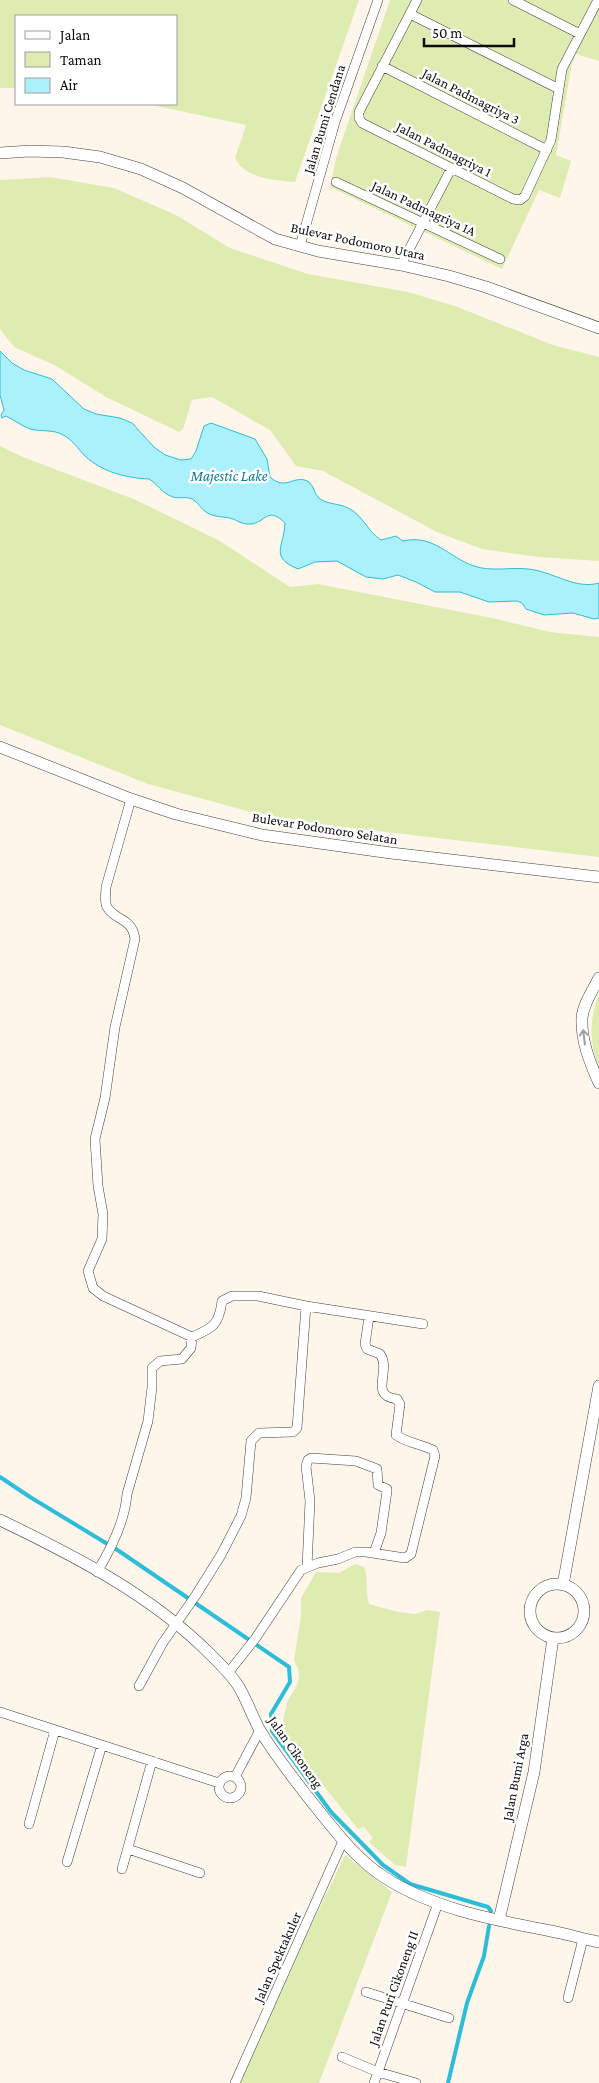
<svg xmlns="http://www.w3.org/2000/svg" width="599" height="2083" font-family="'Crimson Pro',serif">
	<style>
		.green { fill: #deecb2 }
		.water { fill: #abf1fb; stroke: #2cbdd8 }
		.lines { fill: none; stroke-linecap: round; stroke-linejoin: round }
		.stream { stroke: #2cbdd8; stroke-width: 4 }
		.minor-casing { stroke: #3f3f3f; stroke-width: 10 }
		.tertiary-casing { stroke: #3f3f3f; stroke-width: 12 }
		.minor { stroke: #fff; stroke-width: 9 }
		.tertiary { stroke: #fff; stroke-width: 11 }
		.oneway { stroke: #9e9e9e }
		.labels { text-anchor: middle; dominant-baseline: central; stroke-width: 5; stroke-linejoin: round; paint-order: stroke }
		.street-label { font-size: 14px; fill: #0c0c0c; stroke: #fff }
		.water-label { font-size: 15px; font-style: italic; fill: #0c7d98; stroke: #fff }
	</style>
	<rect width="100%" height="100%" fill="#fff6eb"/>
	<!-- green -->
	<path class="green" d="M0,0H359L295,182C275,180 245,179 235,158L246,125L147,104H176V16H16V88H0Z
		M390,0H599V61L576,54L572,63L556,155L571,161L560,198L539,190L502,269L330,187L336,158Z
		M50,177L114,188L176,215L230,248L308,274L408,292L455,306L553,345L599,357V561L539,557L482,549L437,532L323,471L296,466L270,430L212,397L192,400L183,429L179,432L106,397L56,366L14,347L0,329V180Z
		M0,446L23,457L136,500L220,541L290,587L318,584L497,619L550,632L599,637V857L327,825L251,812L148,784L0,725Z
		M599,993V1066C588,1041 590,1018 599,993Z
		M355,1564L364,1567C369,1579 365,1592 369,1604L398,1612L415,1614L428,1610L440,1612L406,1867L395,1865L369,1842L373,1838L364,1827L358,1829L315,1775L286,1736L283,1721L287,1702L297,1685L299,1677L298,1669L294,1660L301,1616V1598L316,1572L339,1573Z
		M345,1855L392,1892L319,2083H240L285,1980Z"/>
	<!-- water -->
	<path class="water" d="M0,351L12,363L24,370L52,379L84,409L96,414L120,418L132,423L154,447L165,455L181,460L191,459L196,451L204,426L211,423L255,439L267,459L270,477C286,492 295,473 309,482C314,486 314,494 319,498C328,505 339,503 348,508C362,514 368,532 381,540L396,536L403,541C434,534 448,557 474,566C492,572 509,567 528,569C552,571 575,590 599,583V618L594,619L573,613L544,615L526,609L522,603L517,601L489,602L460,592H435L416,582L398,575L383,579L366,577L337,561L315,562L298,569C269,557 284,547 285,523C266,504 265,526 247,524C242,524 238,521 233,519C224,516 215,518 206,512C201,509 198,502 192,499C185,496 179,499 173,497C161,493 158,484 149,479C126,478 102,472 85,456C78,449 73,440 63,435C53,429 41,432 30,429C22,426 14,420 6,416L2,418L1,415L4,410L0,395Z"/>
	<g class="lines">
		<!-- stream -->
		<path class="stream" d="M0,1477L30,1497L119,1551L289,1667L290,1682L271,1714L272,1731L331,1812L383,1865L410,1884L488,1907L491,1911
			M448,2083L467,2003L484,1956L489,1926"/>
		<!-- minor casing -->
		<g class="minor-casing">
			<path id="minor" d="M417,0L359,112V118L362,123L513,199L520,200L525,196L551,140L562,69L598,0
				M513,0L580,34
				M410,14L559,89
				M382,66L547,150
				M336,182L500,259
				M300,246L335,122L378,0
				M401,265L451,169
				M131,799L106,887C106,893 104,901 107,907C115,921 132,917 135,939L115,1027L105,1098L95,1139L98,1186L103,1214L102,1239L88,1271L93,1288L103,1296L192,1337C213,1328 219,1325 222,1301L232,1296H258L306,1306L423,1324
				M307,1567L310,1501L306,1466L308,1460L311,1458L356,1461L377,1469L378,1485L387,1489V1491L381,1533L374,1553
				M97,1572C111,1549 125,1521 127,1494L148,1421L152,1387V1368L160,1361L182,1359L191,1348L192,1337
				M228,1673L255,1639L301,1570L318,1563L338,1559L355,1552H366L405,1558L411,1554L435,1456L433,1450C421,1444 407,1443 396,1435L400,1404L397,1399C368,1396 392,1371 380,1354L367,1349L365,1344L369,1317
				M139,1686L162,1644L196,1595L221,1555L241,1516L246,1498L251,1441L259,1433L293,1432L297,1428L306,1306
				M0,1712L219,1783
				M219 1787a11 11 0 1 1 22 0a11 11 0 1 1-22 0Z
				M235,1777L260,1730
				M29,1824L55,1730
				M128,1849L200,1873
				M67,1862L102,1745
				M122,1869L152,1761
				M366,1992L449,2018
				M568,1998L583,1939
				M342,2057L378,2072L416,2083
				M235,2083L343,1841
				M374,2083L438,1903"/>
		</g>
		<!-- tertiary casing -->
		<g class="tertiary-casing">
			<path id="tertiary" d="M0,153L30,151L63,152L100,157L141,169L183,188L275,239L318,251L401,265L449,276L486,287L599,328
				M0,747L131,799L176,814L262,835L391,853L599,877
				M599,978C593,990 583,1004 582,1018C581,1041 590,1063 599,1083
				M0,1520C73,1555 151,1595 209,1653C219,1663 229,1672 237,1684C247,1699 252,1717 261,1732C277,1758 296,1782 315,1806C336,1832 356,1859 384,1877C433,1909 495,1920 551,1931C567,1934 583,1939 599,1942
				M530 1611a27 27 0 1 1 54 0a27 27 0 1 1-54 0Z
				M563,1585L599,1386
				M499,1920L534,1772L553,1638"/>
		</g>
		<!-- minor -->
		<use href="#minor" class="minor"/>
		<!-- tertiary -->
		<use href="#tertiary" class="tertiary"/>
	</g>
	<!-- one-way arrows -->
	<defs><path id="oneway-shaft" d="M-6 0H5M1.5-3L5.5 0L1.5 3" fill="none" stroke-width="1.6" stroke-linecap="round" stroke-linejoin="round" transform="scale(1.25)"/></defs>
	<use class="oneway" href="#oneway-shaft" transform="translate(584 1037) rotate(-97)"/>
	<g class="labels">
		<!-- street labels -->
		<g class="street-label">
			<text transform="translate(471 96) rotate(27)">Jalan Padmagriya 3</text>
			<text transform="translate(324 119) rotate(-73)">Jalan Bumi Cendana</text>
			<text transform="translate(444 149) rotate(27)">Jalan Padmagriya 1</text>
			<text transform="translate(424 208) rotate(25)">Jalan Padmagriya 1A</text>
			<text transform="translate(358 241) rotate(12)">Bulevar Podomoro Utara</text>
			<text transform="translate(325 828) rotate(9)">Bulevar Podomoro Selatan</text>
			<text transform="translate(296 1752) rotate(55)">Jalan Cikoneng</text>
			<text transform="translate(515 1777) rotate(-79)">Jalan Bumi Arga</text>
			<text transform="translate(277 1957) rotate(-66)">Jalan Spektakuler</text>
			<text transform="translate(393 1988) rotate(-70)">Jalan Puri Cikoneng II</text>
		</g>
		<!-- water labels -->
		<g class="water-label">
			<text x="229" y="476">Majestic Lake</text>
		</g>
	</g>
	<!-- legend -->
	<rect x="15" y="15" width="162" height="90" fill="#ffffff" stroke="#9e9e9e"/>
	<rect x="25" y="31" width="25" height="8" fill="#ffffff" stroke="#9e9e9e"/>
	<text x="60" y="40" font-size="15" fill="#0c0c0c">Jalan</text>
	<rect x="25" y="52" width="25" height="15" fill="#deecb2" stroke="#9e9e9e"/>
	<text x="60" y="65" font-size="15" fill="#0c0c0c">Taman</text>
	<rect x="25" y="78" width="25" height="15" fill="#abf1fb" stroke="#9e9e9e"/>
	<text x="60" y="90" font-size="15" fill="#0c0c0c">Air</text>
	<!-- scale -->
	<path d="M424 38v8h90v-8" fill="none" stroke="#0c0c0c" stroke-width="2.5"/>
	<text x="432" y="38" font-size="15" fill="#0c0c0c" stroke="#ffffff" stroke-width="4" paint-order="stroke">50 m</text>
</svg>
